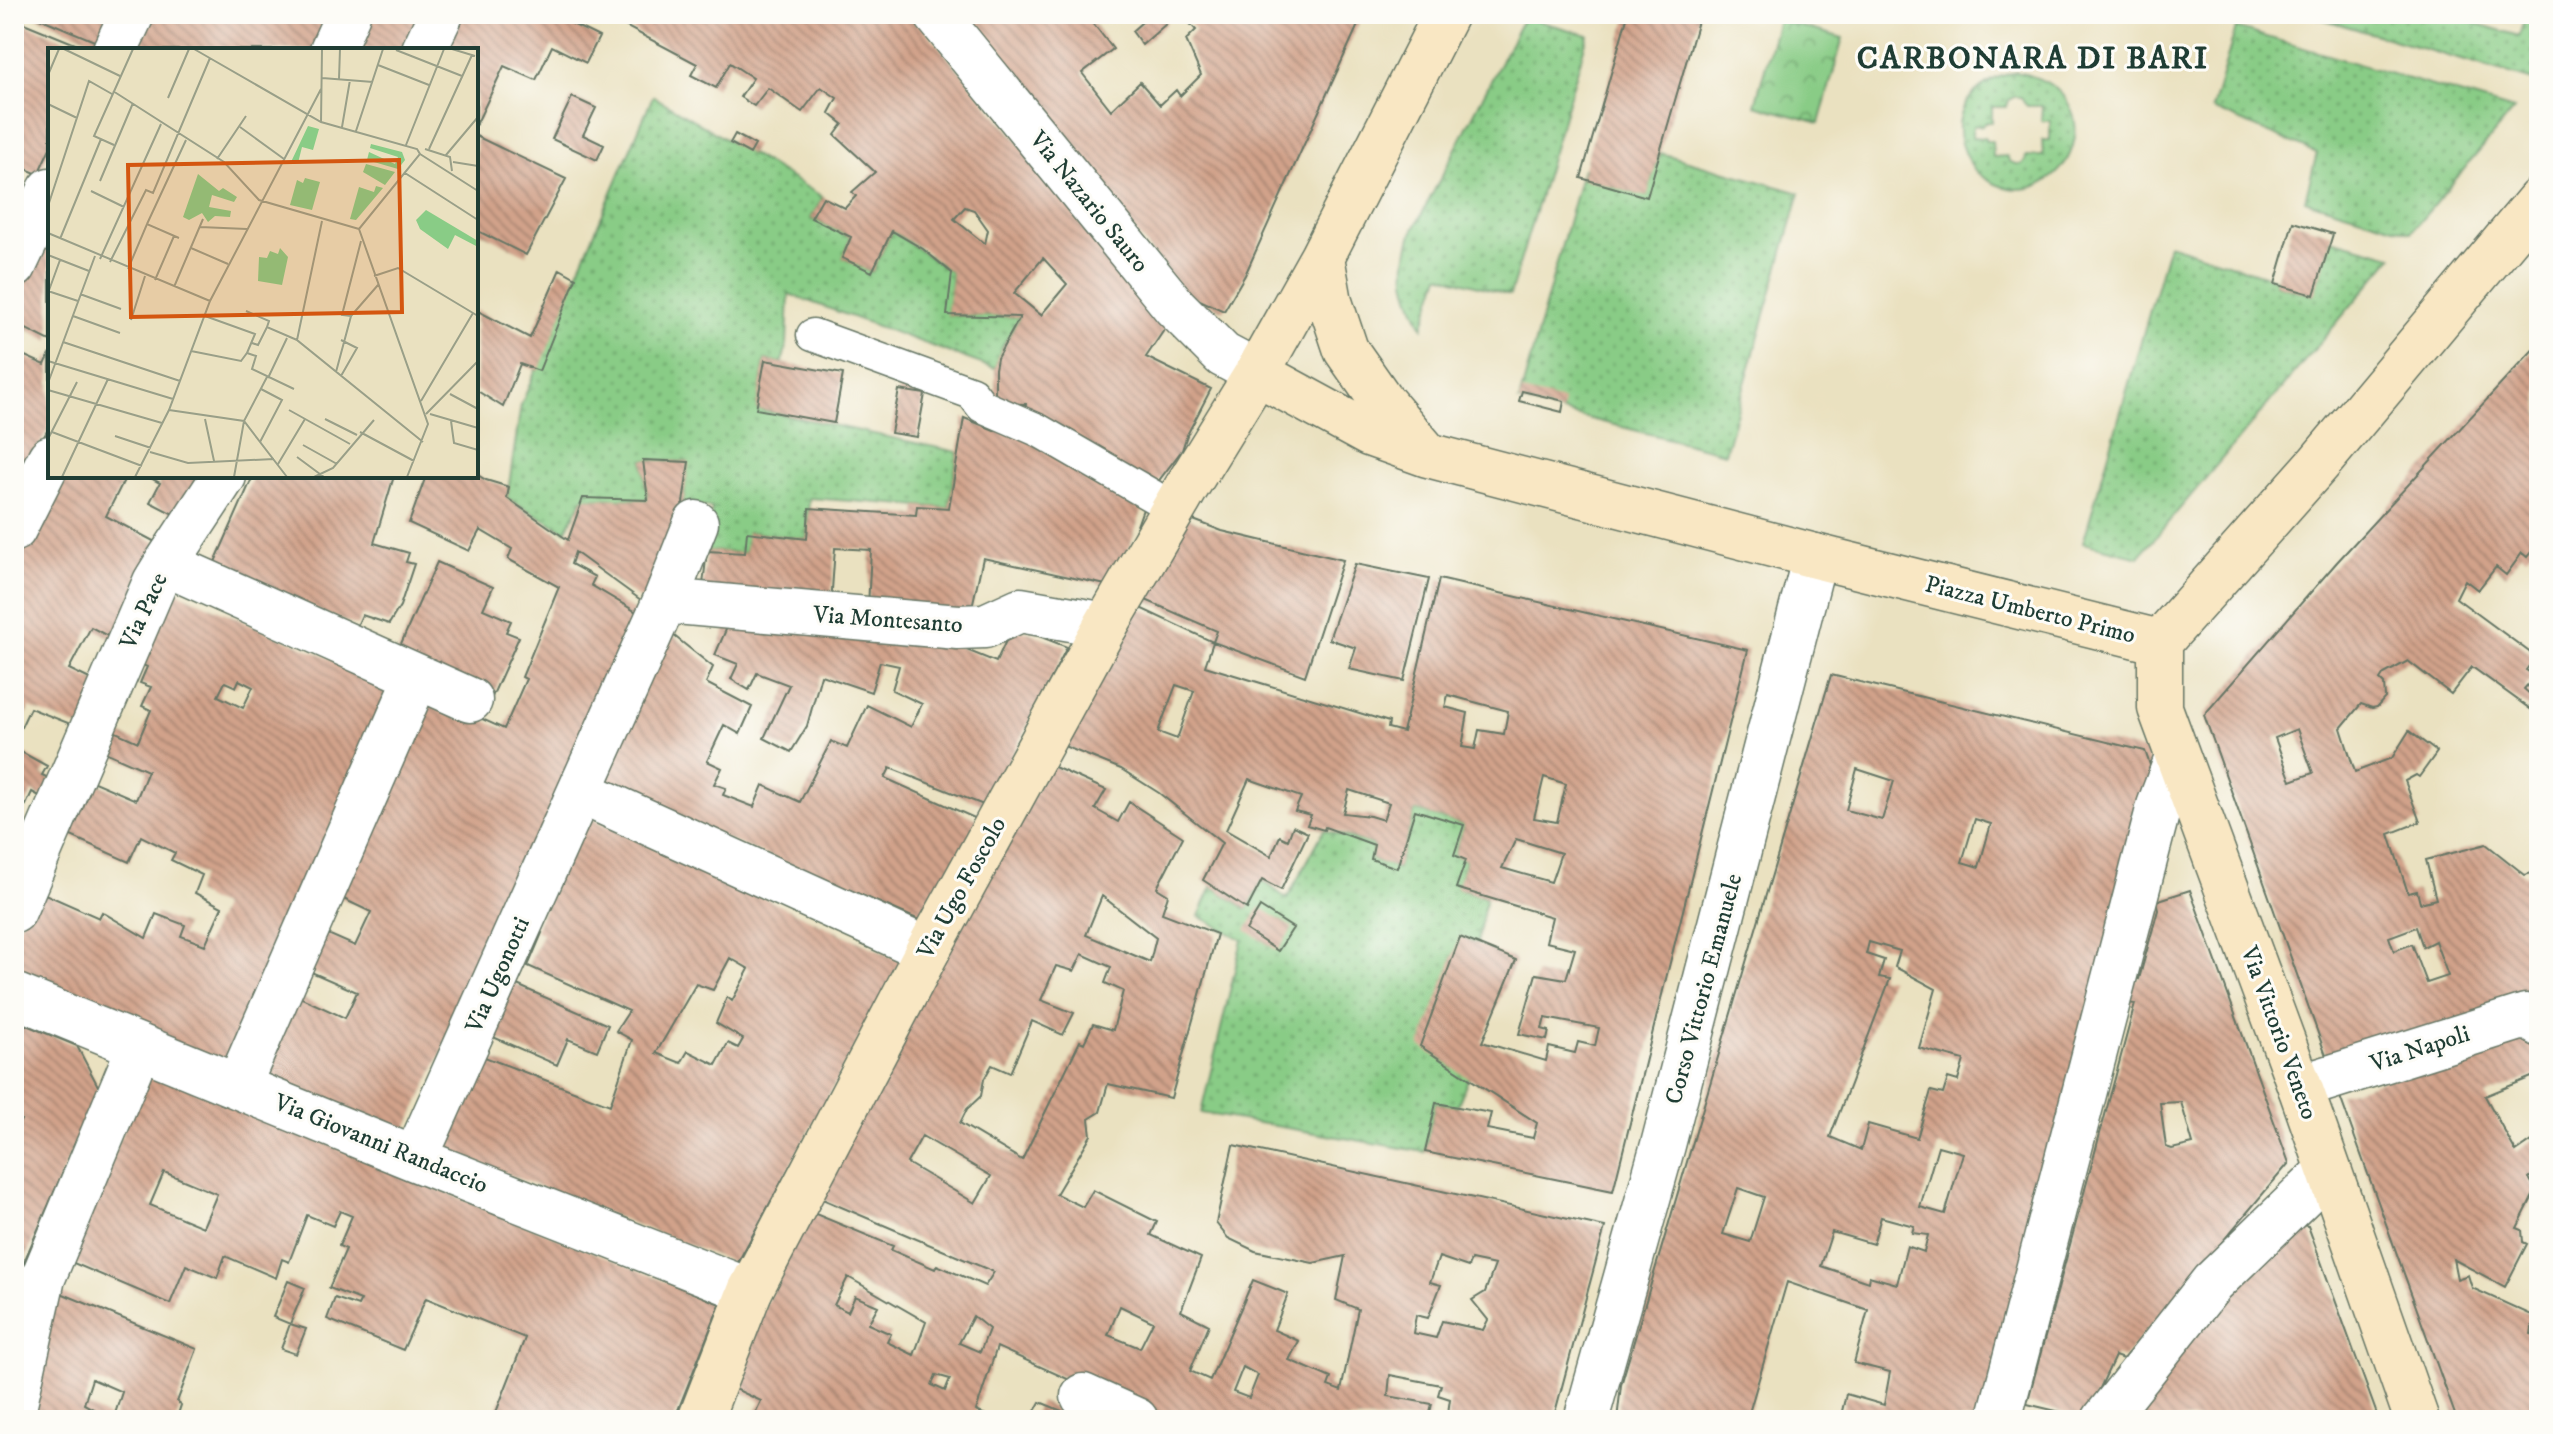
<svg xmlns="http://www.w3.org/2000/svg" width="2553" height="1434" font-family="'IM FELL DW Pica',serif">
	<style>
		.grass { fill: url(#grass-dots); stroke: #54845d; stroke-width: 2; fill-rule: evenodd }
		.park { fill: url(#park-crowns); stroke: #54845d; stroke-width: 2 }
		.building { fill: url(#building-back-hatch); fill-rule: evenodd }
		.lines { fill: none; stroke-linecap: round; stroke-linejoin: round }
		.lane-casing { stroke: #667665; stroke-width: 35 }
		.street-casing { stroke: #667665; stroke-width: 47 }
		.secondary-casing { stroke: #667665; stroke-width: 47 }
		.lane { stroke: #fff; stroke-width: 32 }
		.street { stroke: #fff; stroke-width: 44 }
		.secondary { stroke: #f9e7c3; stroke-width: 44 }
		.labels { text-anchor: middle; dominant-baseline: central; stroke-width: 6; stroke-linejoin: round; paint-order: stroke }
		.street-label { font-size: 24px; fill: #1f3d34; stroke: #fdfcf7 }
		.district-label { font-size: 32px; font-weight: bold; letter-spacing: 2px; fill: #1f3d34; stroke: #fdfcf7 }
		.inset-road { fill: none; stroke: #999f88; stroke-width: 2 }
		.view { fill: #d45610; fill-opacity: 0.15; stroke: #d45610; stroke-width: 4 }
		.inset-edge { fill: none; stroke: #1f3d34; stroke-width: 4 }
	</style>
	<defs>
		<pattern id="grass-dots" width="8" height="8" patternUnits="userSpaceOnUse" patternTransform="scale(2)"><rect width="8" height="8" fill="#89cc86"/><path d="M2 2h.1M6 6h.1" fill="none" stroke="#6fa76e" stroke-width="1.8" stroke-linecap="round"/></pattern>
		<pattern id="park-crowns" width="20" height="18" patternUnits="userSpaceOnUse" patternTransform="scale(2)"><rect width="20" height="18" fill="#89cc86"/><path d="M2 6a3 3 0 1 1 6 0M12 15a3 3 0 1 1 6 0" fill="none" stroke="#6fa76e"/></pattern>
		<pattern id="building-back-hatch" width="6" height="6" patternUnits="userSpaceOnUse" patternTransform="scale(2)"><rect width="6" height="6" fill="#d1a28a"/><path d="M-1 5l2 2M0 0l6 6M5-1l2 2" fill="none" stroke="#a98572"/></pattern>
	</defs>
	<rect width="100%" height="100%" fill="#fdfcf7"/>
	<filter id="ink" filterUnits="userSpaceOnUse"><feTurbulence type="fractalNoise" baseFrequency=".0125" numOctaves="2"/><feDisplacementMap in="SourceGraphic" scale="16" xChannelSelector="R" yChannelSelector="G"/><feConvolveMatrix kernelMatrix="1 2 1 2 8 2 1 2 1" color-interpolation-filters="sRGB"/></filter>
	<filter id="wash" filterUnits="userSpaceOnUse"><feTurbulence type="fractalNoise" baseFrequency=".006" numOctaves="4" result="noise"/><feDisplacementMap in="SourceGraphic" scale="32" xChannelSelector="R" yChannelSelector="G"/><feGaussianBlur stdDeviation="1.8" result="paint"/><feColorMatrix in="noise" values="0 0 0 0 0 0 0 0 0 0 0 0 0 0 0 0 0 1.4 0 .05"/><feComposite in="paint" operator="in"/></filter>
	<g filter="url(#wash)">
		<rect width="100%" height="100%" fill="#eae1c0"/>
		<!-- grass -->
		<path class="grass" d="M2305,14H2444L2519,36L2526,14H2539V80L2537,82Z
			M1524,17L1588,35L1510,295L1440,275L1423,327C1405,289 1400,274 1412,233Z
			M2236,28L2514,110L2411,232L2305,200L2317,153L2212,109Z
			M2016,72C2120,91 2070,212 1998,185C1986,180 1975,173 1969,162C1943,117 1971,82 2016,72ZM2014,97H2021L2027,106H2042L2041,121H2050V140H2042L2043,156H2026L2025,162L2020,165L2010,162L2007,156L1993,157L1992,141H1985V138L1972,137L1973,126L1983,125L1985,122H1992V107H2007L2009,100Z
			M653,96L823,197L811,218L851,237L843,258L872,272L892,231L952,273L948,315L1020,317L1002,347L995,369L789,294L787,344L782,363L765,360L757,409L958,452L949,508L809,498L807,539L748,532L745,553L707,551L712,508L683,503L688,462L643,460L648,500L583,498L566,531L507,498L521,405Z
			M1660,153L1800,193L1725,453L1519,401L1583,168L1582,178L1646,196Z
			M2331,239L2393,256L2139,557L2083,543L2169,244L2276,279L2275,284L2313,295Z
			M1415,810L1464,825L1454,855L1466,860L1457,888L1486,898L1477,943L1460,937L1474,1064L1457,1107L1436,1103L1425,1152L1201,1113L1242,940L1199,916L1212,887L1247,909L1262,880L1287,899L1324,830L1374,845L1371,859L1397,868Z"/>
		<!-- park -->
		<path class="park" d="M1778,20L1843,38L1819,123L1755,105Z"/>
		<g id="blocks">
			<!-- building -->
			<path class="building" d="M30,14H113L99,43Z
				M149,14H335L319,50H131Z
				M360,14H423L407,50H343Z
				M459,14H570L566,21L599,37L586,63L552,46L536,80L504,66L476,125V50H442Z
				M610,14H907L925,29L1168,324L1146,357L1211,389L1187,435L1182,450L1148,495L1115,587L983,558L970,616L868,607L871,550L835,548L831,604L702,593L707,551L745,553L747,532L807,539L809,508L916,515L917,506L949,508L964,418L994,430H1009L1025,414L1026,404L995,403V369L997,358L1020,317L947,315L952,273L923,249L892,231L872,272L842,258L851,237L811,218L823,197L845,208L856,196L852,192L875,172L835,135L843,124L829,113L837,98L821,87L802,112L768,88L754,106L740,97L753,78L730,63L716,88L691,75L697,64L608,17ZM965,207L974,210L988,230L985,244L954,219ZM1043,258L1067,284L1041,315L1014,293Z
				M963,14H1086L1113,49L1082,73L1111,110L1140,82L1160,105L1176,90L1180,96L1201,75L1186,40L1196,30L1181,14H1363L1245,275L1224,311L1184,293Z
				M1151,14H1163L1167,23L1142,45L1132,31Z
				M1628,14H1700L1647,197L1581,178Z
				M14,19L90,50H50V148L38,174L14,164Z
				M572,97L596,108L583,135L604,145L597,160L552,139Z
				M735,134L755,145L750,154L730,143Z
				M476,136L566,179L526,255L478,231L476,236Z
				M14,192L27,197L14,224Z
				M2293,222L2333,234L2314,295L2275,284Z
				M50,224V341L14,323V300Z
				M560,269L576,278L539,371L520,364L503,407L476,390V310L530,338Z
				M2539,343V542L2527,557L2522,553L2506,575L2496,567L2478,590L2465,580L2456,598L2536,657L2526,670L2535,676L2524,689L2539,702L2533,711L2472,667L2451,694L2408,661L2384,674L2380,680L2384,684L2385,698L2377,707L2372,708L2361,704L2341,728L2355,772L2392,758L2409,731L2437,752L2419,777L2416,775L2405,781L2420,822L2389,834L2408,893L2417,891L2420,903L2436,899L2426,860L2486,844L2525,875L2539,871V1002L2329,1064L2204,715L2337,562ZM2297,729L2313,773L2291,781L2275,738ZM2416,927L2423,947L2435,941L2448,976L2427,983L2412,944L2394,951L2389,937Z
				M14,351L45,365L50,354V425L14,495Z
				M765,360L843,374L834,423L756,409Z
				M899,390L925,394L917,437L891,433Z
				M1522,391L1564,401L1562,412L1519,401Z
				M643,460L689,462L683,503L645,603L575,552L571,564L595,577L591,585L643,616L401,1141L253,1079L291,993L345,1018L357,992L302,968L319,930L355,946L371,912L335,895L425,693L504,729L526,679L522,677L559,587L508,559L512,549L480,530L469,551L409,523L426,476H476V474L486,480L509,487L507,498L568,540L583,498L648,500Z
				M58,476H126L106,516L161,545L117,641L91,627L69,669L102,685L83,729L30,708L14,742V561Z
				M147,476H200L177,516L150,502L160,483Z
				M253,476H394L374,543L409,553L406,562L414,564L400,606L389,624L362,615L357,626L211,571Z
				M1183,516L1222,531L1343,560L1305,676L1213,642L1217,631L1141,598Z
				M437,562L493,587L483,609L511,621L506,632L519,637L492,697L396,655Z
				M1355,564L1429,579L1404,681L1349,669L1356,648L1329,639Z
				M1439,579L1748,650L1613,1191L1425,1152L1436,1103L1491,1113L1487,1129L1533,1138L1537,1123L1420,1046L1460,937L1516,960L1482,1042L1546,1061L1549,1047L1575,1053L1578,1042L1595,1046L1599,1028L1545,1018L1542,1029L1549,1031L1547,1040L1519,1034L1536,974L1566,979L1575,949L1546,942L1552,917L1456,888L1466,860L1454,855L1464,825L1415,810L1397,868L1371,859L1374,845L1325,827L1324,830L1307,825L1311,815L1295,811L1301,797L1249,779L1226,830L1271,856L1280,836L1288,840L1293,826L1308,833L1281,890L1262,880L1247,909L1203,880L1222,843L1159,793L1121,769L1059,744L1136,606L1213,642L1205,666L1389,722L1388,728L1403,732ZM1176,685L1194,691L1177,739L1158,732ZM1448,695L1508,711L1504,734L1479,730L1475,749L1462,747L1468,713L1445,707ZM1544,777L1566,784L1557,822L1534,818ZM1349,790L1389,803L1383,820L1370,816L1343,813ZM1516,839L1561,853L1551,882L1502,868Z
				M164,586L392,686L228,1068L14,981V937L36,890L99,918L102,912L146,938L156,914L185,925L181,936L205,945L222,907L195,893L202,875L171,860L175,853L141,836L129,862L62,832L85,778L136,800L148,771L98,749L107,728L138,742L151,710L142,706L151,687L140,683L147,667L131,659ZM239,680L253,687L243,708L218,696L225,682L236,687Z
				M731,618L937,638L996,662L1013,626L1067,647L986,806L890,768L885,778L979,820L924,922L810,873L597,786L668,631L713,667L706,683L752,707L740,734L724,725L707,761L722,768L714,784L726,788L723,795L754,807L763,785L800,802L831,741L847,748L867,705L911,727L922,704L892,690L899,666L880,662L871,692L821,675L807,726L791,752L764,738L789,685L757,673L749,690L731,679L738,664L715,655Z
				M1831,675L2145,751L2154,776L1981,1420H1840L1846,1394L1884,1405L1890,1372L1854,1363L1868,1310L1787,1282L1747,1420H1617L1621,1385ZM1857,769L1894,781L1882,820L1846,810ZM1975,819L1991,824L1979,867L1962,862ZM1869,942L1900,951L1895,967L1936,989L1919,1048L1964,1060L1958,1081L1948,1078L1943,1094L1931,1091L1917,1138L1868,1124L1861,1150L1830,1137L1890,979L1879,977L1884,960L1866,954ZM1938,1146L1963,1153L1945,1214L1920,1207ZM1738,1188L1764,1197L1750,1242L1723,1234ZM1881,1217L1914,1226L1912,1233L1928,1235L1924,1252L1907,1246L1897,1284L1869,1276L1868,1282L1821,1266L1832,1232L1873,1244Z
				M14,748L47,766L42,775L57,782L49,801L32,792L26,805L19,801L14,812Z
				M1050,765L1106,790L1095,809L1118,822L1129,802L1183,837L1157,888L1168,895L1162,913L1217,934L1171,1098L1108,1084L1100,1112L1089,1119L1091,1135L1056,1194L1083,1207L1093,1190L1157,1222L1151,1235L1201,1258L1181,1311L1209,1325L1190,1371L1210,1380L1253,1280L1288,1294L1274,1330L1299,1341L1289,1360L1331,1378L1328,1386L1341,1391L1358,1309L1336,1300L1345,1256L1313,1263L1255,1251L1228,1238L1216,1223L1233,1145L1605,1227L1553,1420H1447L1450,1399L1438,1395L1441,1385L1390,1375L1388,1396L1432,1404L1428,1420H1158L997,1347L976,1411L998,1420H752L761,1401L731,1387L806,1210L893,1246L891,1250L935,1269L937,1265L985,1286L994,1272L813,1195ZM1102,896L1156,938L1150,962L1086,935ZM1082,954L1111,967L1105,983L1123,991L1113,1030L1093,1024L1084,1043L1080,1041L1022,1160L960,1123L967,1109L981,1096L984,1079L992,1065L1010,1073L1032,1021L1063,1035L1074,1013L1041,1000L1056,966L1074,971ZM922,1136L991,1176L975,1203L907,1163ZM1439,1257L1468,1267L1471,1260L1495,1265L1485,1292L1472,1300L1488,1320L1483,1330L1442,1321L1436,1338L1413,1333L1416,1315L1428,1318L1441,1285L1430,1282ZM848,1277L926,1322L914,1355L887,1342L891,1334L868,1324L878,1306L855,1296L848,1312L834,1305ZM1120,1306L1153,1322L1140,1348L1108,1335ZM973,1316L989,1329L980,1352L959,1343ZM1243,1367L1258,1375L1249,1398L1233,1392ZM936,1375L950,1379L945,1391L932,1385Z
				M583,815L901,961L737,1264L441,1148L477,1054L610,1105L632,1040L616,1031L629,1011L528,966L542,933L535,930ZM730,958L749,969L732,1001L727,997L716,1023L743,1039L738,1048L728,1043L716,1065L688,1051L681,1063L656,1053L696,984L713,990Z
				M2190,890L2289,1163L2123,1359L2115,1356L2086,1418L2027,1404L2135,1004L2128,1003L2134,978L2139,979L2158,910L2156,901ZM2181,1102L2193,1144L2172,1149L2166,1147L2160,1103Z
				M1260,907L1293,928L1278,951L1246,930Z
				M508,981L608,1025L597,1051L568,1039L557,1065L484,1033Z
				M14,1020L77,1046L99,1088L23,1264L15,1303L14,1135L21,1120L14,1118Z
				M2519,1038L2539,1049V1074L2485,1096L2516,1152L2535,1139L2539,1145V1157L2533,1162L2539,1169L2529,1178L2536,1190L2517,1228L2522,1230L2523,1242L2527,1244L2505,1287L2453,1259L2457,1279L2468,1275L2472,1288L2534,1316L2531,1334L2539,1336V1420H2457L2339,1094Z
				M147,1070L720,1304L674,1420H493L525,1338L426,1298L403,1350L327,1319L335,1298L358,1306L361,1300L329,1288L346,1249L339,1246L352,1216L340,1211L333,1226L307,1215L289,1262L282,1259L276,1278L225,1256L217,1278L186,1265L170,1304L71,1262ZM164,1172L217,1194L203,1227L150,1205Z
				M2292,1224L2308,1226L2379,1420H2122Z
				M288,1281L305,1288L290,1324L273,1317Z
				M56,1291L197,1349L177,1402L181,1405L176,1420H25ZM92,1379L122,1392L113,1420L84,1404Z
				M290,1324L306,1329L296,1354L281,1349Z
				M1040,1402L1084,1420H1030Z"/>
		</g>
	</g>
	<g filter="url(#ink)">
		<use href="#blocks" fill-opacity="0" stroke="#667665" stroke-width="2"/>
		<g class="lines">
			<!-- lane casing -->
			<g class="lane-casing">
				<path id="lane" d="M813,335L972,393L982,406L1038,430L1175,509"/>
			</g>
			<!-- street casing -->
			<g class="street-casing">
				<path id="street" d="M936,14L1175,307L1223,355L1257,373
					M115,50L132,14
					M332,50L348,14
					M424,50L441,14
					M14,266L50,190
					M14,529L50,458
					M166,564L224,476
					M665,601L958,627L985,626L1020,610L1106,625
					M581,792L928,950
					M14,911L155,582L166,564L470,700
					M14,995L415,1159L750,1291
					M238,1086L417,677
					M2300,1087L2526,1016L2539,1024
					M415,1159L665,601L696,523
					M1083,1396L1136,1420
					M14,1408L43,1278L139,1047
					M1586,1420L1663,1145L1815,556
					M1999,1420L2159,806L2177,758
					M2104,1420L2212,1283L2328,1171"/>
			</g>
			<!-- secondary casing -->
			<g class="secondary-casing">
				<path id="secondary" d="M1322,257L1330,302L1346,350L1381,400L1426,453
					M1257,373L1369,434L1428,455L1815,556L2160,642
					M2160,642V708L2300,1087L2417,1420
					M2160,642L2319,463L2539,200
					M700,1420L750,1291L928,950L1106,625L1186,488L1257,373L1322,257L1446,14"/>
			</g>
			<!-- lane -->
			<use href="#lane" class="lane"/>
			<!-- street -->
			<use href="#street" class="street"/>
			<!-- secondary -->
			<use href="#secondary" class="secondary"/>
		</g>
	</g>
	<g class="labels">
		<!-- street labels -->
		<g class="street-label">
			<text transform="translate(1089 202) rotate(51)">Via Nazario Sauro</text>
			<text transform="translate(2030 610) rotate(14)">Piazza Umberto Primo</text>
			<text transform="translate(144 611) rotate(-65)">Via Pace</text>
			<text transform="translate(888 620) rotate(4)">Via Montesanto</text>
			<text transform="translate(962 888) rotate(-61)">Via Ugo Foscolo</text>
			<text transform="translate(498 975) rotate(-66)">Via Ugonotti</text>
			<text transform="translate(1704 989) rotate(-75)">Corso Vittorio Emanuele</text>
			<text transform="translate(2279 1033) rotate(70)">Via Vittorio Veneto</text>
			<text transform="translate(2420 1049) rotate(-18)">Via Napoli</text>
			<text transform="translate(381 1144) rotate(22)">Via Giovanni Randaccio</text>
		</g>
		<!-- district labels -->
		<g class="district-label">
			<text x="2033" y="59">CARBONARA DI BARI</text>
		</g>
	</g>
	<!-- overview -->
	<g transform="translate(48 48)">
		<rect width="430" height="430" fill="#eae1c0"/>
		<path d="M260,78L271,81L265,102L254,99L250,115L243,114ZM323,96L354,104L357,112L350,121L319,112L321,104L347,116L350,109L322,100ZM318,116L347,124L337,137L315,124ZM150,126L171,143L175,140L189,149L186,154L164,147L161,159L183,163L182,169L167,168L160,174L154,165L141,172L135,169ZM257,130L272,134L264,162L242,157L249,132L255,135ZM328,138L335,140L308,172L302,171L311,139L326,144ZM378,162L430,193V199L407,187L400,201L372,181L368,172ZM232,200L240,209L234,237L210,233L211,209L219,210L222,203L230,206Z" fill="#89cc86"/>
		<path class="inset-road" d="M16,1L72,28M146,1L273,74L369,101L372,106L311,181M404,1L427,8M348,2L414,28M330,17L381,37M0,27L11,1M274,30L325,34M291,31L292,1M65,43L176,114L211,152L311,181M120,50L141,1M0,56L29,70M273,74L274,1M192,79L236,111M294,79L302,32M308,83L335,1M66,97L46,88L85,1M358,97L396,1M377,101L402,109L404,123M381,101L424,7M372,106L430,143M398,107L430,69M169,111L198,68M405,114L430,118M357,125L430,172M52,133L85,55M43,143L76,159M0,158L41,33L64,46M274,173L249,292L375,394M99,176L138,92M152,179L199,181M311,181L380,376L359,429M0,185L162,253M12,191L53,91M143,200L180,216M0,207L41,223M52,211L113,76M62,214L98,142L105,145L162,10M80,221L99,176L131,190M326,228L350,220L430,268M107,232L126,188M126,239L155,171M0,243L30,253M0,245L12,212M32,246L73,261M198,263L221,273L219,279M25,268L72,285M157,268L207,286L199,305M303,268L330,237M83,272L97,228M15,294L132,333M204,295L210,297L219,279L249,292M143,303L193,313L199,305L208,308L204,321L246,341M0,313L125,351M288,324L303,268L294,267L313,193M293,328L309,300L293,292M220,330L239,290M0,335L47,208M0,342L114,375M402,346L430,361M373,353L425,265M121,362L196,373L239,429M241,362L302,396M378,366L430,313M382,366L430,380M157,371L166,413M277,371L309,387M403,373L406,395L430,402M4,384L94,418M312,384L366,413M67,388L103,400M0,391L29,334M212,394L234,352L213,341M255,397L289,416M102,404L140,415L226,411M249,409L276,429M230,416L257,371M14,429L60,331M87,429L121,362L162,253L273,41M186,429L196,373L219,329M214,429H239M266,429L285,420L326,372"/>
		<path class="view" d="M351,112L354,264L83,269L80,117Z"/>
		<rect width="430" height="430" class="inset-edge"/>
	</g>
	<!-- margin -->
	<rect width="2553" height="1434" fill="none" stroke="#fdfcf7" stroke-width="48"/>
</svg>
